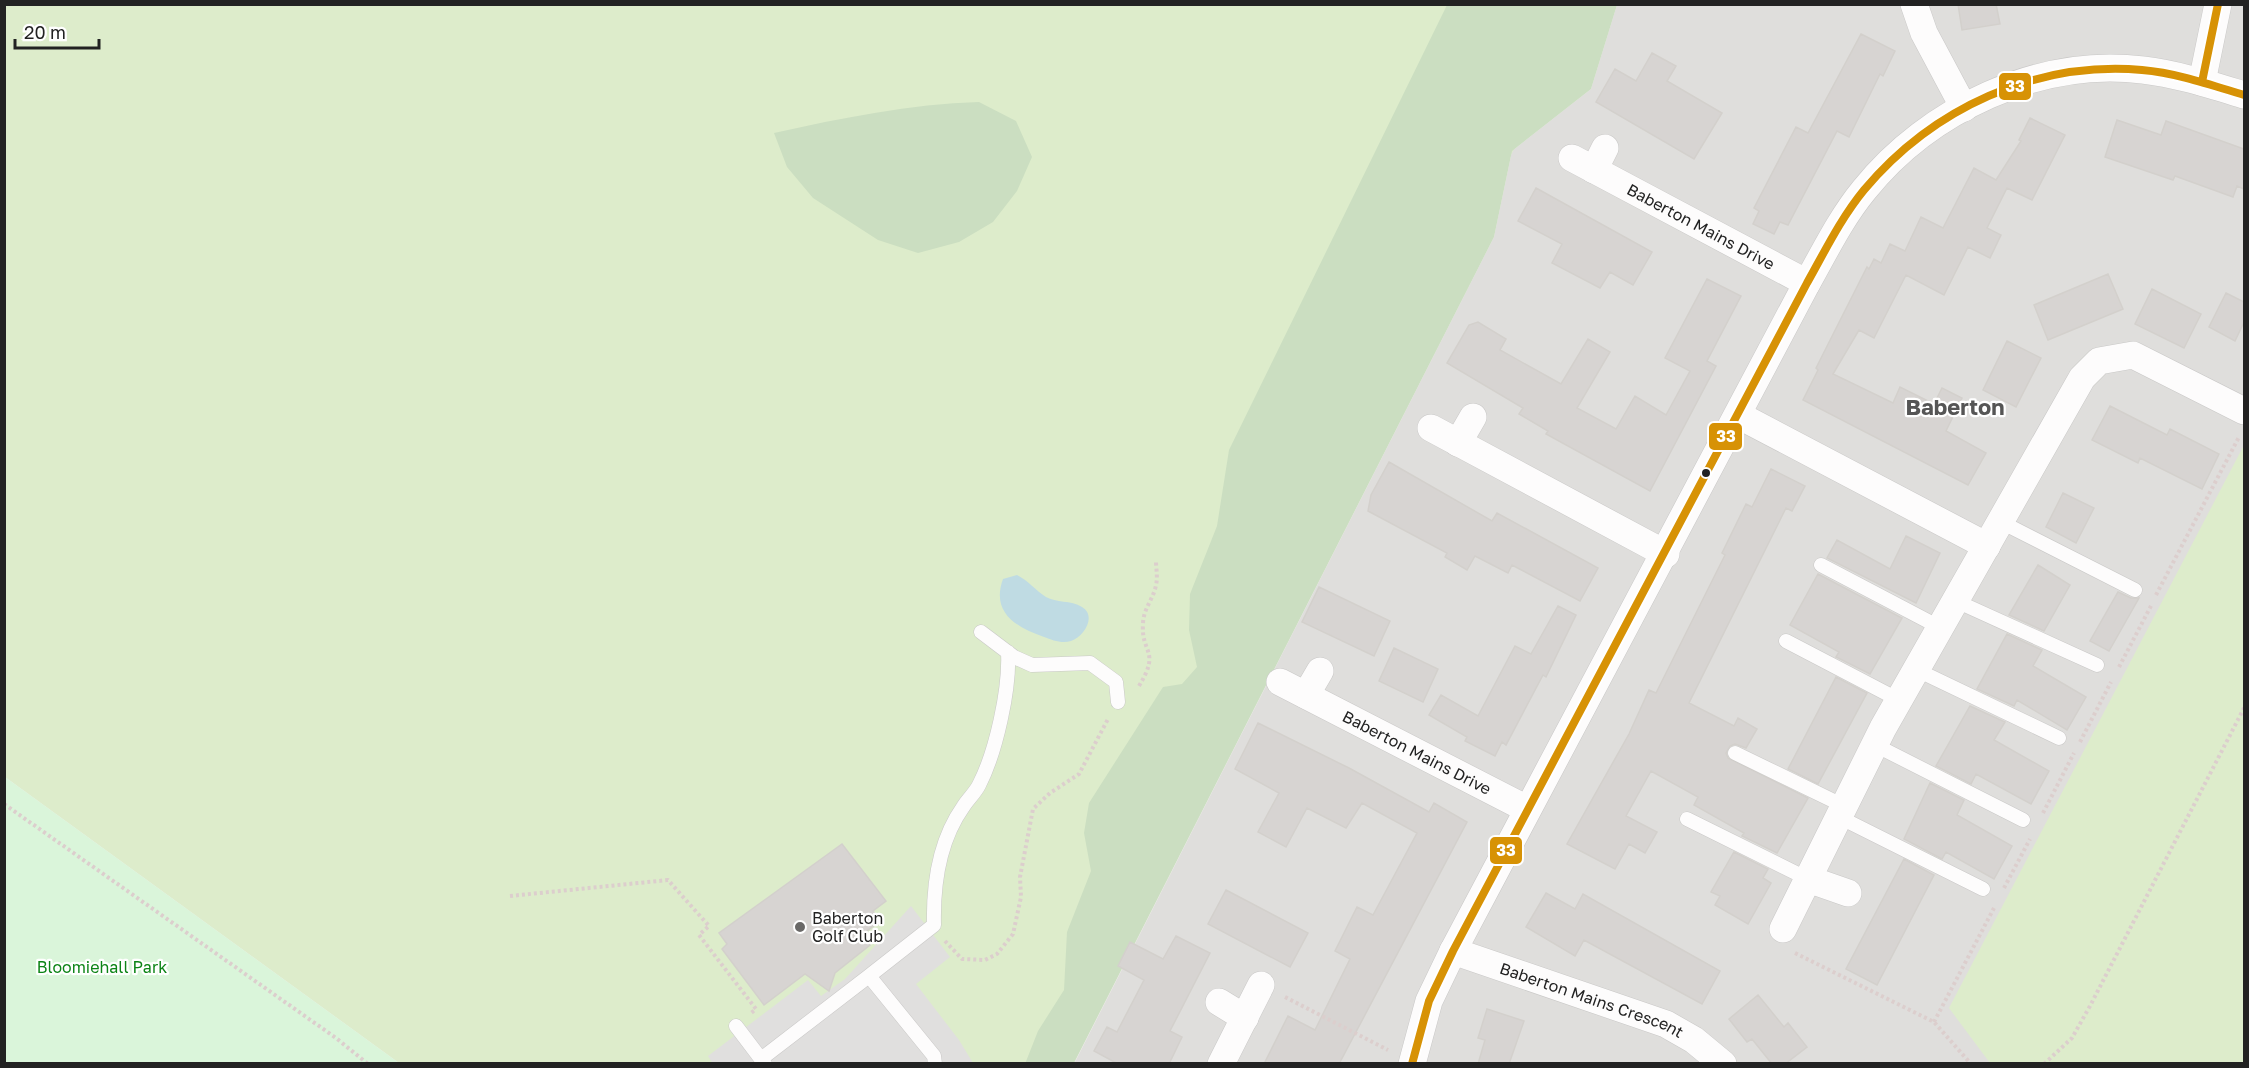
<svg xmlns="http://www.w3.org/2000/svg" width="2249" height="1068" font-family="'Golos Text',sans-serif">
	<style>
		.residential { fill: #dfdedc }
		.grass { fill: #ddeccb }
		.forest { fill: #cbdec1 }
		.park { fill: #daf5da }
		.parking { fill: #e0dfde }
		.water { fill: #bfdbe3 }
		.building { fill: #d7d4d2; stroke: #d3d0cc; stroke-width: 1.5 }
		.lines { fill: none; stroke-linecap: round; stroke-linejoin: round }
		.lane-casing { stroke: #c9c8c7; stroke-width: 15 }
		.street-casing { stroke: #c9c8c7; stroke-width: 28 }
		.path { stroke: #dccecd; stroke-width: 4; stroke-dasharray: 3 3; stroke-linecap: butt }
		.lane { stroke: #fdfcfc; stroke-width: 14 }
		.street { stroke: #fdfcfc; stroke-width: 27 }
		.bus-1-casing { stroke: #fff; stroke-width: 12 }
		.bus-1 { stroke: #d79205; stroke-width: 8 }
		.bus-dot { fill: #222; stroke: #fff; stroke-width: 2 }
		.poi-dot { fill: #6a6968; stroke: #fff; stroke-width: 2 }
		.labels { text-anchor: middle; dominant-baseline: central; stroke-width: 4.5; stroke-linejoin: round; paint-order: stroke }
		.street-label { font-size: 16px; fill: #222; stroke: #fff }
		.poi-label { font-size: 16px; fill: #222; stroke: #fff; text-anchor: start }
		.park-label { font-size: 16px; fill: #0c8416; stroke: #fff }
		.district-label { font-size: 22px; font-weight: bold; fill: #555; stroke: #fff }
		.line-badge { stroke: #fff; stroke-width: 2 }
		.badge-label { font-size: 16px; text-anchor: middle; font-weight: bold; fill: #fff }
	</style>
	<rect width="100%" height="100%" fill="#f0eeeb"/>
	<!-- residential -->
	<path class="residential" d="M1617,5H2244V1063L1074,1064L1494,237L1512,151L1591,89Z"/>
	<!-- grass -->
	<path class="grass" d="M5,5H1586L1057,1063H399L5,777Z
		M2244,445V1063H1990L1949,1008Z"/>
	<!-- forest -->
	<path class="forest" d="M1447,5H1617L1591,89L1512,151L1494,237L1074,1063L1025,1064L1038,1031L1064,990L1067,932L1091,871L1084,833L1089,803L1163,687L1182,684L1197,667L1189,630L1190,594L1217,526L1229,450Z
		M979,102L1016,121L1032,157L1017,191L993,222L959,242L918,253L878,240L813,198L787,167L774,133C842,118 910,104 979,102Z"/>
	<!-- park -->
	<path class="park" d="M5,777L399,1063H5Z"/>
	<!-- parking -->
	<path class="parking" d="M911,906L950,957L916,984L959,1040L973,1063L713,1064L708,1056L808,980L821,996L845,979Z"/>
	<!-- water -->
	<path class="water" d="M1017,575C1029,581 1035,590 1046,597C1056,603 1071,600 1082,607C1097,616 1084,637 1071,641C1062,644 1052,640 1044,637C1015,627 991,612 1003,579Z"/>
	<!-- building -->
	<path class="building" d="M1958,4H1996L2000,24L1962,30Z
		M1861,34L1895,51L1883,76L1880,74L1849,137L1837,131L1788,225L1780,222L1774,234L1753,224L1759,211L1754,208L1796,127L1808,133Z
		M1652,53L1676,66L1667,81L1722,113L1694,159L1596,102L1615,69L1636,81Z
		M2030,118L2065,135L2032,200L2007,188L1987,228L2001,235L1990,258L1968,247L1944,295L1906,275L1874,338L1859,330L1833,374L1893,403L1900,387L1934,404L1942,388L1962,398L1946,431L1986,453L1968,485L1803,400L1818,370L1816,368L1867,267L1869,269L1874,259L1881,263L1890,244L1905,251L1921,217L1943,228L1974,168L1996,180L2021,141L2019,140Z
		M2117,120L2161,135L2166,121L2244,149V189L2237,186L2233,197L2175,176L2173,180L2105,157Z
		M1536,188L1652,252L1633,285L1610,272L1600,288L1552,263L1562,244L1518,221Z
		M2108,274L2123,309L2048,340L2034,305Z
		M1707,279L1741,296L1707,361L1716,366L1650,491L1546,434L1548,431L1519,414L1523,408L1447,363L1469,325L1478,322L1506,339L1500,350L1561,384L1588,339L1610,352L1577,408L1616,429L1635,396L1666,415L1690,371L1665,358Z
		M2152,289L2201,314L2184,348L2135,324Z
		M2226,293L2244,302V322L2235,341L2209,327Z
		M2007,341L2041,358L2016,407L1983,390Z
		M2110,406L2167,435L2170,429L2219,454L2202,489L2140,458L2138,463L2092,440Z
		M1389,462L1492,521L1497,513L1598,568L1580,601L1512,565L1508,573L1475,556L1467,570L1445,557L1447,553L1368,511L1371,495Z
		M1771,469L1805,486L1792,511L1786,508L1689,703L1734,726L1738,718L1757,729L1746,748L1735,744L1730,746L1726,753L1728,758L1808,798L1777,853L1742,836L1744,833L1694,805L1698,797L1651,771L1626,816L1657,832L1645,853L1629,844L1615,869L1567,844L1629,734L1649,690L1656,693L1725,555L1722,553L1746,504L1752,507Z
		M2063,493L2094,508L2076,543L2046,527Z
		M1906,536L1940,553L1916,603L1827,558L1837,540L1890,569Z
		M2038,565L2070,585L2044,631L2009,615Z
		M1818,574L1902,618L1870,674L1836,657L1839,652L1790,625Z
		M1319,587L1390,621L1374,656L1302,622Z
		M2118,592L2131,598H2139L2109,651L2090,641Z
		M1558,606L1576,615L1546,677L1543,675L1506,745L1502,742L1495,756L1465,741L1467,737L1429,715L1441,695L1478,716L1515,646L1531,654Z
		M2007,634L2042,650L2033,666L2086,697L2067,730L2017,700L2014,706L1977,689Z
		M1394,648L1438,669L1423,702L1379,681Z
		M1836,677L1867,693L1818,784L1788,769Z
		M1970,706L2005,722L1994,740L2049,771L2031,804L1976,774L1971,784L1936,766Z
		M1258,723L1349,768L1429,812L1434,803L1467,822L1339,1064H1264L1288,1016L1315,1030L1350,959L1335,951L1357,907L1373,915L1417,833L1362,803L1346,828L1307,808L1286,847L1258,832L1279,793L1235,769Z
		M1930,783L1964,800L1957,815L2012,846L1994,879L1946,852L1942,859L1904,839Z
		M842,844L886,901L873,911L880,921L863,934L870,945L835,973L829,991L805,974L764,1005L722,949L727,944L719,933Z
		M1734,852L1768,869L1763,878L1771,883L1748,924L1715,905L1720,896L1711,892Z
		M1904,859L1934,875L1877,985L1846,969Z
		M1226,890L1308,933L1290,967L1208,924Z
		M1546,893L1575,909L1583,894L1720,971L1702,1004L1584,940L1575,956L1526,927Z
		M1176,936L1210,953L1170,1031L1182,1037L1169,1064H1118L1094,1051L1107,1027L1117,1032L1144,980L1118,966L1130,942L1163,959Z
		M1758,995L1784,1027L1788,1023L1807,1047L1785,1064H1772L1752,1039L1747,1042L1729,1019Z
		M1487,1009L1524,1021L1509,1064H1478L1485,1040L1478,1038Z"/>
	<g class="lines">
		<!-- lane casing -->
		<g class="lane-casing">
			<path id="lane" d="M2001,522L2135,590
				M1821,565L1941,628
				M1956,601L2097,665
				M981,632L1014,657L1032,665L1090,663L1116,682L1118,702
				M1786,641L1899,700
				M1917,670L2059,738
				M1875,745L2023,820
				M1735,753L1844,806
				M1839,817L1983,889
				M1687,819L1808,879
				M869,976L934,925C933,884 939,841 963,807C968,799 975,793 979,785C996,752 1010,689 1008,652
				M736,1026L761,1059
				M765,1064L761,1059L869,976L934,1056L935,1064"/>
		</g>
		<!-- street casing -->
		<g class="street-casing">
			<g id="street">
				<path d="M1914,4L1924,33L1964,108"/>
				<path d="M2202,82L2218,4"/>
				<path id="s1" d="M1572,158L1807,283"/>
				<path d="M1594,170L1605,148"/>
				<path d="M1738,415L1987,546"/>
				<path d="M1431,428L1666,554"/>
				<path d="M1458,443L1473,417"/>
				<path id="s2" d="M1280,682L1527,809"/>
				<path d="M1306,695L1320,671"/>
				<path d="M1808,879L1848,893"/>
				<path d="M1783,929L1883,728L2082,378L2099,361L2133,355L2244,411"/>
				<path id="s3" d="M1453,951L1666,1024L1694,1040L1723,1064"/>
				<path d="M1219,1002L1245,1018"/>
				<path d="M1221,1064L1261,985"/>
				<path d="M1412,1064L1429,1001L1453,951L1807,283C1825,251 1841,218 1864,190C1928,110 2039,57 2143,70C2177,74 2211,85 2244,95"/>
			</g>
		</g>
		<!-- path -->
		<path class="path" d="M2156,595L2239,437
			M2119,667L2152,604
			M1139,686C1161,650 1141,654 1143,624C1143,609 1154,598 1156,585C1158,577 1156,569 1156,561
			M2080,742L2111,682
			M4,804L336,1038L368,1064
			M2043,813L2074,753
			M2004,888L2030,839
			M510,896L668,880L709,926L699,935L756,1009L751,1013
			M945,941L962,959L985,960L997,954L1013,934L1021,897L1020,877L1033,809L1050,793L1079,774L1108,719
			M1795,953L1934,1022L1971,1064
			M1285,997L1388,1050
			M1934,1022L1994,908
			M2044,1064L2072,1038L2090,1006L2244,708"/>
		<!-- lane -->
		<use href="#lane" class="lane"/>
		<!-- street -->
		<use href="#street" class="street"/>
		<!-- bus-1 casing -->
		<g class="bus-1-casing">
			<path id="bus-1" d="M2202,82L2218,4
				M1412,1064L1429,1001L1453,951L1807,283C1825,251 1841,218 1864,190C1933,108 2035,61 2142,70C2177,73 2211,85 2244,95"/>
		</g>
		<!-- bus-1 -->
		<use href="#bus-1" class="bus-1"/>
	</g>
	<!-- markers -->
	<circle class="bus-dot" cx="1706" cy="473" r="5"/>
	<circle class="poi-dot" cx="800" cy="927" r="6"/>
	<g class="labels">
		<!-- street labels -->
		<g class="street-label">
			<text stroke="none"><textPath href="#s1" startOffset="146">Baberton Mains Drive</textPath></text>
			<text stroke="none"><textPath href="#s2" startOffset="154">Baberton Mains Drive</textPath></text>
			<text stroke="none"><textPath href="#s3" startOffset="147">Baberton Mains Crescent</textPath></text>
		</g>
		<!-- poi labels -->
		<g class="poi-label">
			<text x="812" y="918">Baberton<tspan x="812" dy="18">Golf Club</tspan></text>
		</g>
		<!-- park labels -->
		<g class="park-label">
			<text x="102" y="967">Bloomiehall Park</text>
		</g>
		<!-- district labels -->
		<g class="district-label">
			<text x="1955" y="406">Baberton</text>
		</g>
	</g>
	<g class="line-badge">
		<rect x="1998" y="72" width="34" height="29" rx="6" fill="#d79205"/>
		<rect x="1708" y="422" width="35" height="29" rx="6" fill="#d79205"/>
		<rect x="1489" y="836" width="34" height="29" rx="6" fill="#d79205"/>
	</g>
	<g class="badge-label">
		<text x="2015" y="92">33</text>
		<text x="1726" y="442">33</text>
		<text x="1506" y="856">33</text>
	</g>
	<!-- border -->
	<rect width="2249" height="1068" fill="none" stroke="#222222" stroke-width="12"/>
	<!-- scale -->
	<path d="M15 39v9h84v-9" fill="none" stroke="#222222" stroke-width="3"/>
	<text x="24" y="39" font-size="18" fill="#222222" stroke="#ffffff" stroke-width="4.5" paint-order="stroke">20 m</text>
</svg>
